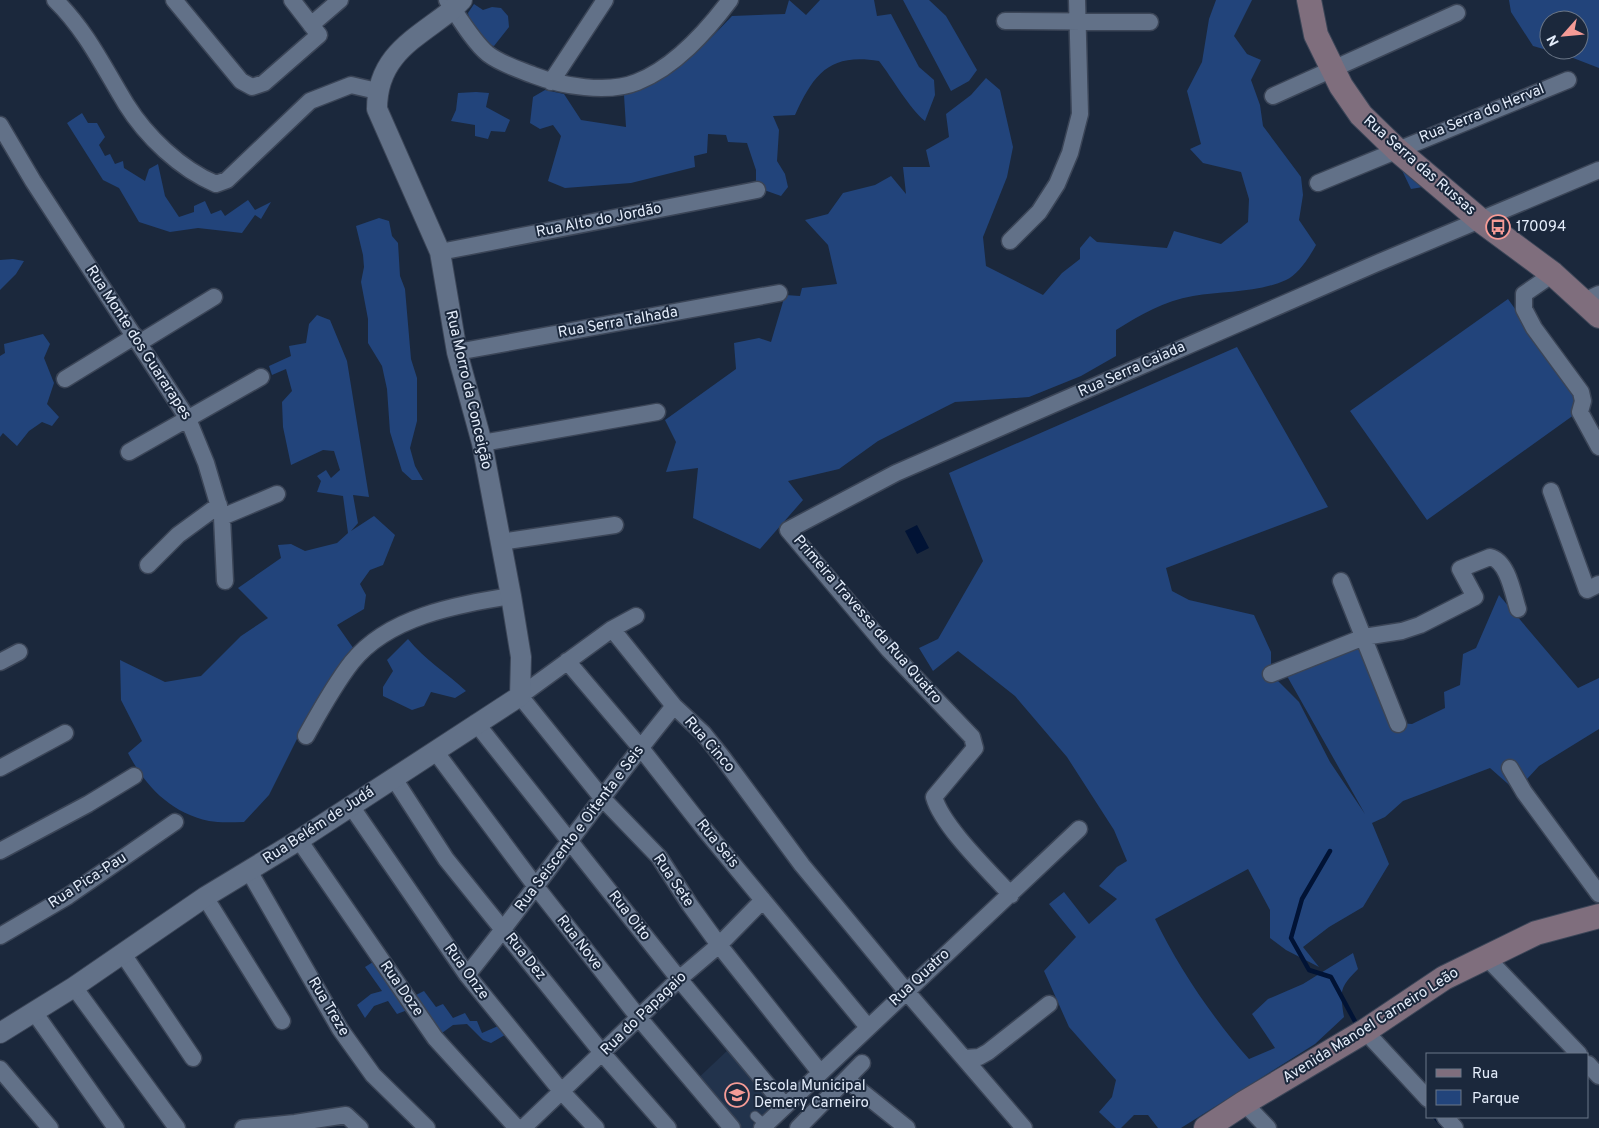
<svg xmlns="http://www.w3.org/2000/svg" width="1599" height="1128" font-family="Overpass,sans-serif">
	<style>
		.built { fill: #22334c }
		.green { fill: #22447b; fill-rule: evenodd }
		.water { fill: #011335 }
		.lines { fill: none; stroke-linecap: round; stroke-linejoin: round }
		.stream { stroke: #011335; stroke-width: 4.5 }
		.service-casing { stroke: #3b4557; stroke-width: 11 }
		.minor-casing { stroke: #3b4557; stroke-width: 19 }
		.tertiary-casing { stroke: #3b4557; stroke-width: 22 }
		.secondary-casing { stroke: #3b4557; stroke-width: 26 }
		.service { stroke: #627188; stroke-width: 9 }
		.minor { stroke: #627188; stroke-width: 16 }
		.tertiary { stroke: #627188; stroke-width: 20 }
		.secondary { stroke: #7f6e7d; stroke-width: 24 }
		.labels { text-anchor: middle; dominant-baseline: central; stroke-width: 4; stroke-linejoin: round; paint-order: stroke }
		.street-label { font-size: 15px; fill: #e4edfb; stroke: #1b283c }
		.poi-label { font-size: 15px; fill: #e4edfb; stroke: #1b283c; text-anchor: start }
	</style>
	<rect width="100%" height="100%" fill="#1b283c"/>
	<!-- built -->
	<path class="built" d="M729,1049L781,1106L758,1128H735L692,1084Z"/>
	<!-- green -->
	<path class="green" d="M789,0L806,15L820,0H874L877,16L891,14L919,67L934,80L935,95L925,121C909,108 893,79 879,61C830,53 814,73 795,115L773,116L779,130L777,161L785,174L788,187L781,196L756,187V170L747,143L728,142L726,135L708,134L707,153L694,156L695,167L631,183L565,188L548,181L561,136L553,125L540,129L530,123L533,97L545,90L564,94L581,120L626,127L624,95C664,86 705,45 732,16L785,14Z
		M903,0H929L946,16L977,70L969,81L951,91Z
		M1216,0H1252L1234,36L1247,54L1261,60L1251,80L1260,105L1263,126L1301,177L1303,195L1299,220L1316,245C1310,256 1298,275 1286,280C1257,293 1223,291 1193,296C1164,301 1140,315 1116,330V356L1081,376L1029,397L955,402L878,441L839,469L788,481L803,500L760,549L693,518L698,468L666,472L676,442L665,420L736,369L734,343L759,338L771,342L785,295L800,296L802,288L837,284L828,245L805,220L828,214L843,193L875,185L891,176L906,194L903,167H930L926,150L949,137L946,114L971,95L986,78L1000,90L1013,147L1007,177L983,237L986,266L1043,295L1062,273L1080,259V248L1090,236L1097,242L1167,248L1174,231L1221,244L1248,222L1249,199L1241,172L1203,163L1190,149L1201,144L1187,91L1202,62L1209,19Z
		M1509,0H1599V68L1568,56L1533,46L1511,12ZM1549,20H1579V50H1549Z
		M474,4L483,10L492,7L501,8L508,16L509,27L494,46L481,43L471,27L468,13Z
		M476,92L489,93L486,107L510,120L505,132L491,131L488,139L475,136V125L451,121L456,110L458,93Z
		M82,113L88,123H97L105,137L99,145L105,156L110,154L115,164L123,161L124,168L145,181L149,169L158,164L165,196L179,217L194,212V206L205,201L211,214L221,210L225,216L248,200L255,210L271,202L261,219L255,215L242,233L198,228L170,232L139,222L119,188L103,180L67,123Z
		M1398,162L1448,194L1426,191L1423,187L1411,189Z
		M379,218L389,221L392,236L398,243L400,276L405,289L411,359L417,378V421L410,448L415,466L423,480H412L402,471L390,432L387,389L382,366L368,343V319L361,282L364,267L363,255L356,226Z
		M13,259L24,261L16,274L0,290V260Z
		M1508,299L1585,407L1427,520L1350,411Z
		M317,315L330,320L347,361L369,497L353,495L358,523L351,531L374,516L395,535L383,565L370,570L360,584L366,595L364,609L337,625L356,652L297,739L269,795L244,822C233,822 220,823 209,821C171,813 145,786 128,753L142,741L121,700L120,660L165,682L201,676L241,636L268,618L238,588L281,558L278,545L291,544L305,551L337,543L348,533L343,496L317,492L321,481L317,476L326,470L331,478L340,470L334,451L323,450L291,465L283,427L282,402L292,391L286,369L272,375L269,366L291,356L289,346L306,343L309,324Z
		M43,334L50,344L44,358L54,383L47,404L59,417L52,426L42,422L29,431L17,446L3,433L0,437V356L5,353L4,344Z
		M1237,347L1328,507L1166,568L1172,591L1189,600L1254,615L1271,652V674L1299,702L1330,762L1365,814L1287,676L1367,643L1398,723L1412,724L1445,708L1444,692L1460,685L1463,654L1476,648L1499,595L1578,688L1599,678V729L1539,766L1516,791L1490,768L1403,801L1385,817L1372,823L1389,864L1363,907L1329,927L1303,947L1319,967L1286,950L1270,938V910L1248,869L1155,919C1178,967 1214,1020 1249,1059L1275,1048L1252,1014L1268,999L1303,984L1353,953L1358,969C1339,988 1340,991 1344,1017L1315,1044L1181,1128H1158L1148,1115H1134L1121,1128H1116L1099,1112L1112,1097L1116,1080L1069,1027L1044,971L1076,937L1049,904L1064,892L1089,924L1117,899L1099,886L1117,867L1127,861L1114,830L1067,757L1015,696L958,651L933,671L919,648L938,639L983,561L949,473Z
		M408,639C425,660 447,673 466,691L455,698L431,692L424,706L412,710L383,696V687L393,671L387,660Z
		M373,962L410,1009L397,1014L388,1001L374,1006L365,1018L357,1005L371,994L382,991L365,967Z
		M424,991L436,1007L443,1004L453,1018L465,1013L470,1021H477L482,1033L505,1023L510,1032L491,1043L483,1040L467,1024L453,1025L435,1038L408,999Z"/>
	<!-- water -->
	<path class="water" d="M917,525L929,548L917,554L905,531Z"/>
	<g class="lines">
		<!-- stream -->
		<path class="stream" d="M1330,851L1302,899L1291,938L1309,970L1331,977L1358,1027
			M1435,1117L1442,1125"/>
		<!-- service casing -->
		<g class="service-casing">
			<path id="service" d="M755,1116L765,1125"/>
		</g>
		<!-- minor casing -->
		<g class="minor-casing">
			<path id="minor" d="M55,0C86,30 104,68 126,104C146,136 180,169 216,184L227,180L310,101L351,85L377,91
				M174,0L241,81L252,87L264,83L319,35L292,0
				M447,0C458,16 474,43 488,54C501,64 518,69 533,75C561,86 608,94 637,82C675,67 706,32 730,0
				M1005,21L1150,22
				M311,25L340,0
				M551,82L605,0
				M1273,96L1457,13
				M0,125L33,181L188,419L206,463L222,517L225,581
				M1318,183L1568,80
				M1010,241L1039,212L1057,184L1070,153L1080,114L1077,0
				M440,252L757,190
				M1553,274L1524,294V309L1534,328L1581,392L1583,401L1580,412L1599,447
				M1584,301L1599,294
				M139,343L214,297
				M457,352L779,293
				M65,379L135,336
				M482,443L657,412
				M129,452L261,377
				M1551,491L1587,590L1599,584
				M222,517L277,494
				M500,542L615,525
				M148,565L178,535L219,505
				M1341,581L1398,724
				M636,616L612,629L520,696L603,799L659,857L690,905L719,945L819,1071
				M612,629L674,706L703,733L723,758L802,865L906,991L1024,1128
				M567,661L640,747L705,830L867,1026
				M0,662L19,652
				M1271,674L1364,637L1402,631L1420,625L1475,597L1460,569L1490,557C1508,561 1513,594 1518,609
				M476,723L679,979L785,1106
				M306,736C320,711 334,685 352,662C389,616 457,605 511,596
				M435,751L537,888L639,1018L732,1128
				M0,768L65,733
				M1510,768L1524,792L1599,894
				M393,777L446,859L603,1054L668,1128
				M351,806L467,975L562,1092L596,1128
				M299,840L435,1038L517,1128
				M0,851L88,804L134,776
				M249,871L340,1029L373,1075L427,1128
				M1011,895C989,871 942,826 934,797L975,748L972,737L889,650L788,530L896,473L1375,264L1599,170
				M205,897L282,1021
				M0,936L68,896L175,822
				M123,954L193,1058
				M1486,957L1579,1054
				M467,975C538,887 602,794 674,706
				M74,987L177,1128
				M34,1012L116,1128
				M1365,1031L1428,1099
				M965,1058L979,1057L988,1052L1049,1004
				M1588,1064L1599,1076
				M0,1069L50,1128
				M847,1080L907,1128
				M1244,1103L1268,1128
				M1445,1117L1455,1128
				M243,1128L295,1123L346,1115L360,1128
				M523,1128L679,979L719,945L763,900
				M762,1128L1079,829
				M798,1128L862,1063"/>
		</g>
		<!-- tertiary casing -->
		<g class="tertiary-casing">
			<path id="tertiary" d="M0,1033L74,987L205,897L299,840L520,696L521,657L511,596L482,443L457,352L440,252L377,109C377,55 415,39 453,9L462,0"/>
		</g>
		<!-- secondary casing -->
		<g class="secondary-casing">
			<path id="secondary" d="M1309,0L1316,35L1341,86L1361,115L1396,149L1480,220L1553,274L1599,316
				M1206,1128L1244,1103L1365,1031L1444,978L1536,933L1599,916"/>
		</g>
		<!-- service -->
		<use href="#service" class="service"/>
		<!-- minor -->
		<use href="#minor" class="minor"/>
		<!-- tertiary -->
		<use href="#tertiary" class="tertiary"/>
		<!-- secondary -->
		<use href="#secondary" class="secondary"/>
	</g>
	<!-- icons -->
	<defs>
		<g id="bus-ring" transform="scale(1.25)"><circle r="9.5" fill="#1b283c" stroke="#f59b96" stroke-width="1.5"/><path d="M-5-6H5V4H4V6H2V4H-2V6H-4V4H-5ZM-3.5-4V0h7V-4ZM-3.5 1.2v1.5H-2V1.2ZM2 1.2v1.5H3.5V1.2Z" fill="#f59b96"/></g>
		<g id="school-ring" transform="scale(1.25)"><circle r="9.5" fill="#1b283c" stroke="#f59b96" stroke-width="1.5"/><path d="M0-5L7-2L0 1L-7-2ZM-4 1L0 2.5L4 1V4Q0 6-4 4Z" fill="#f59b96"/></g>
	</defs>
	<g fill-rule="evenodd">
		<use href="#bus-ring" x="1498" y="227"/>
		<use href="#school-ring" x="737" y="1095"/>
	</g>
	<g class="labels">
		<!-- street labels -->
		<g class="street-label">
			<text transform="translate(1482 114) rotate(-22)">Rua Serra do Herval</text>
			<text transform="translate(1419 166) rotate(41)">Rua Serra das Russas</text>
			<text transform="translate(599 221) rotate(-11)">Rua Alto do Jordão</text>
			<text transform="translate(618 323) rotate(-10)">Rua Serra Talhada</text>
			<text transform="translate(138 343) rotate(57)">Rua Monte dos Guararapes</text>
			<text transform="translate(1132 370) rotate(-24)">Rua Serra Caiada</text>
			<text transform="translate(468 390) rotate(77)">Rua Morro da Conceição</text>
			<text transform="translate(867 620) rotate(49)">Primeira Travessa da Rua Quatro</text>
			<text transform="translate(709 745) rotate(49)">Rua Cinco</text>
			<text transform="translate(319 826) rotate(-33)">Rua Belém de Judá</text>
			<text transform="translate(580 829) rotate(-53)">Rua Seiscento e Oitenta e Seis</text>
			<text transform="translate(717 844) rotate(51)">Rua Seis</text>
			<text transform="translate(88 881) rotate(-33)">Rua Pica-Pau</text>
			<text transform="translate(673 881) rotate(56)">Rua Sete</text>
			<text transform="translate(629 916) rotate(52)">Rua Oito</text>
			<text transform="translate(579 943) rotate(52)">Rua Nove</text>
			<text transform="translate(525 957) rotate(51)">Rua Dez</text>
			<text transform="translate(466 972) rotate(54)">Rua Onze</text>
			<text transform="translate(920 978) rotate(-43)">Rua Quatro</text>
			<text transform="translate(401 989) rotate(55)">Rua Doze</text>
			<text transform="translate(328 1007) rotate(59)">Rua Treze</text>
			<text transform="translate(644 1014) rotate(-44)">Rua do Papagaio</text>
			<text transform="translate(1371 1026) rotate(-32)">Avenida Manoel Carneiro Leão</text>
		</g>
		<!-- poi labels -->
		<g class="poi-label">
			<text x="1516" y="227">170094</text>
			<text x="754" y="1086">Escola Municipal<tspan x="754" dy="17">Demery Carneiro</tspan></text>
		</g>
	</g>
	<!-- legend -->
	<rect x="1426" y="1053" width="162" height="65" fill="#1b283c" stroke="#6b7788"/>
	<rect x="1436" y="1069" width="25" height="8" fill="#7f6e7d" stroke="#6b7788"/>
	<text x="1472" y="1078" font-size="15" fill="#e4edfb">Rua</text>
	<rect x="1436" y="1090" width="25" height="15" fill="#22447b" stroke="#6b7788"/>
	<text x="1472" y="1103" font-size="15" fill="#e4edfb">Parque</text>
	<!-- north arrow -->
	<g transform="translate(1564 35) rotate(243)"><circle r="24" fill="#1b283c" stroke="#6b7788"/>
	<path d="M0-4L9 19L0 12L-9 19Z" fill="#f59b96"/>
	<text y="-8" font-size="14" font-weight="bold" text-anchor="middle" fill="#e4edfb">N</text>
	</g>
</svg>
